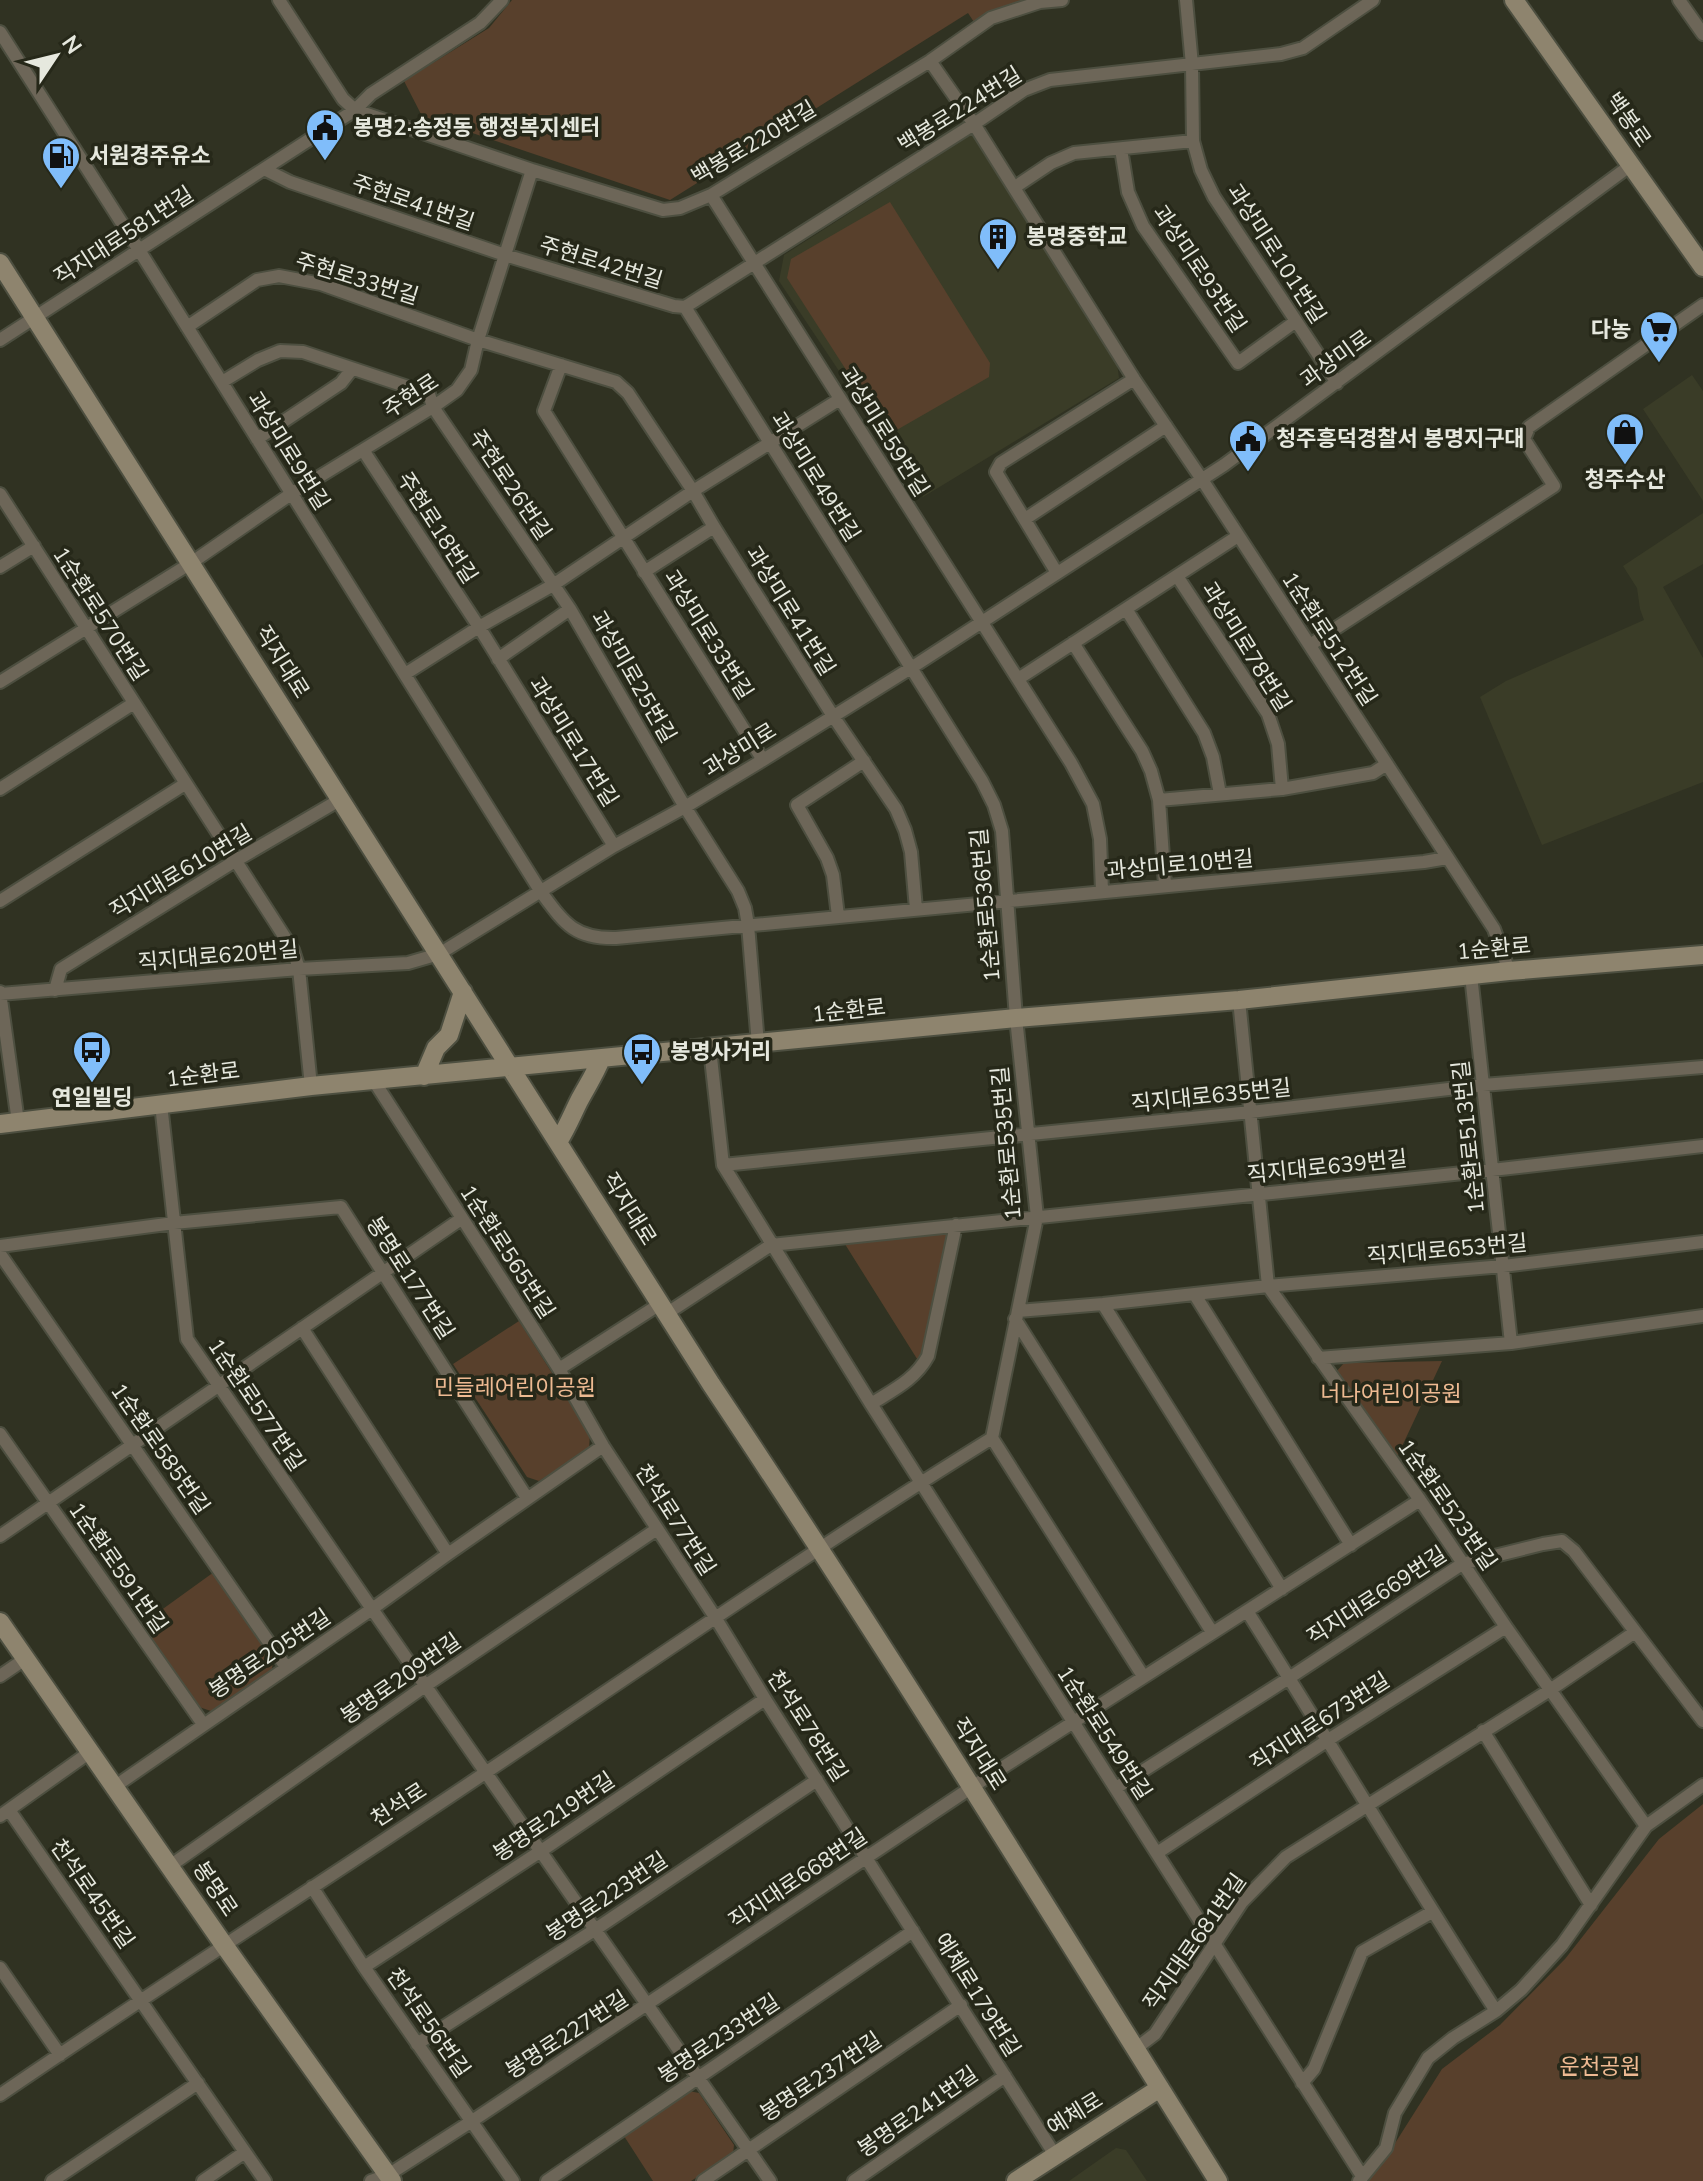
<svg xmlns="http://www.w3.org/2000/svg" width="1703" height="2181" font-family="'Nunito Sans','Noto Sans KR',sans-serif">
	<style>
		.built { fill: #3a3c27 }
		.green { fill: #58402c }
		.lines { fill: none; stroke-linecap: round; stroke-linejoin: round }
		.street-casing { stroke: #4d4f40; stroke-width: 16 }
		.secondary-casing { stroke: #4d4f40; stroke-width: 22 }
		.street { stroke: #6d6658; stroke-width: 12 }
		.secondary { stroke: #8e846e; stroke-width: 18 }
		.labels { text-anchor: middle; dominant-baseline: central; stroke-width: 7; stroke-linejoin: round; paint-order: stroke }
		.street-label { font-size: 22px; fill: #e6e8de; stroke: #262819 }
		.poi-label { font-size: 22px; font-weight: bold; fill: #e6e8de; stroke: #262819; text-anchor: start }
		.park-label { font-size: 22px; fill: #eeba92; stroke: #262819 }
	</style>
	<rect width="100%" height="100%" fill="#303222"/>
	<!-- built -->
	<path class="built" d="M974,133L1116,355L1119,378L923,497L779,281L784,255Z
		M1692,375L1703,391V501L1643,409Z
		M1703,513V564L1663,587L1703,658V782L1542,845L1480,697L1506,681L1644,620L1640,609L1637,588L1623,566Z
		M1116,2148L1126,2150L1147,2181H1069Z"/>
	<!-- green -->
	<path class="green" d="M512,0H1031L974,22L968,13L670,200L422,116L404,81L489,28Z
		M890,202L990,363L989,377L888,435L787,278L791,259Z
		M947,1230L950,1234L927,1335L919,1362L843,1241Z
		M519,1321L590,1433L589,1449L539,1481L527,1477L453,1364Z
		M1442,1361L1397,1457L1336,1372L1344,1363Z
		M214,1572L273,1657L272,1670L214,1712L199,1707L142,1624Z
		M1703,1804V2181H1367L1392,2148L1442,2069L1500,2025L1565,1959L1659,1839Z
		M689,2091L699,2093L734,2145L733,2154L691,2181H653L624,2136Z"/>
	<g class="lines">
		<!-- street casing -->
		<g class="street-casing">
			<path id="street" d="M279,0L343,99L355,110L532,170L663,210L680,208L711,195L930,61L991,18L1040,2L1062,0
				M1186,0L1192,65L1193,141L1201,170L1214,197L1337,383
				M1679,0L1703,34
				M0,32L139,250L541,892C564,923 574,939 616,938L1424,862L1447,858
				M930,61L974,124L1134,379L1201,478L1494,929L1509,971
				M1121,149L1128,192L1143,226L1238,363L1296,321
				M264,169L290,182L505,255L674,306L685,307
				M1015,187L1051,163L1074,153L1193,141
				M711,195L1071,763L1093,804L1100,839L1102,891
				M685,307L974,124L1024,90L1050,80L1281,54L1303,48L1373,0
				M187,327L257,280L279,276L321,284L478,340L616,382L628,393L693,491L714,527L833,716L896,809L905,830L911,852L916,909
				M0,340L355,110L371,94L480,23L502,0
				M561,365L544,411L763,760
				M222,382L258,360L280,351L303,352L429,394L433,407L570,609L685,807L738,891L745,908L748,925L758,1044
				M257,439L341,383L352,369
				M363,450L479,627L614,846
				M0,494L293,950L299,969L311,1086
				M1025,519L1166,426
				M0,567L34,546
				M644,572L714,527
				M1057,573L996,472L1001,463L1134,379
				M1177,576L1268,714L1278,744L1282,789
				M1126,609L1204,733L1213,757L1220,794
				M1073,643L1142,751L1151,771L1159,800L1165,885
				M1310,645L1554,486L1524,439L1529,427L1703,305
				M498,659L570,609
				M405,674L479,627L553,585L693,491L840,399
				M1018,679L1238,536
				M0,682L191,563L291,494L433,407L457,390L471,370L478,340L532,170
				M0,789L134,703
				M1159,800L1282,789L1373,773L1387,764
				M0,901L185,784
				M838,916L833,875L827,858L797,805L864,761
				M1471,975L1511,1343
				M55,990L61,969L235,861L341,799
				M0,992L18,1122
				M0,994L299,969L408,963L439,954L614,846L685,807L763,760L911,668L1224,465L1631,165
				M1239,1000L1268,1286L1420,1500L1506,1627L1646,1826
				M710,1049L723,1165L871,1404L1362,2176
				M374,1081L559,1369L603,1446L715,1617L765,1699L1055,2155
				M161,1104L187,1339L372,1609L770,2181
				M723,1165L1251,1112L1483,1085L1703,1067
				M0,1246L174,1223L341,1207L527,1498
				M0,1254L286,1667
				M1195,1295L1351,1545
				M1103,1304L1282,1589
				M1018,1311L1103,1304L1268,1286L1503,1266L1703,1242
				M666,1314L771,1245L1492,1170L1703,1146
				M1015,1319L1212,1632
				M302,1328L448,1554
				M1318,1358L1511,1343L1703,1316
				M559,1369L660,1304
				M871,1404C893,1390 915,1380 928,1356L956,1225
				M0,1434L203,1724
				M992,1438L1143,1676
				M0,1536L461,1219
				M1247,1611C1331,1744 1411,1879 1496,2011
				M0,1676L25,1659
				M1483,1731L1591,1905
				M114,1787L372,1609L448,1554L603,1446
				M1116,1788L1289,1678L1462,1564L1543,1544L1562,1541L1574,1551L1703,1721
				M9,1810L265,2181
				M0,1816L90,1752
				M1157,1853L1328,1740L1506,1627
				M170,1866L425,1686L657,1529
				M312,1887L364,1967L513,2181
				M364,1967L541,1851L765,1699
				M0,1968L60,2055
				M417,2044L596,1929L817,1780
				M1134,2050L1155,2034L1242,1902L1286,1857L1550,1690L1635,1632
				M1302,2083L1314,2069L1362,1952L1432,1912
				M0,2095C161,1985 326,1880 488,1771C655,1659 821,1544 992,1438L1037,1217L1016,1018L1002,831L994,805L982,781L685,307
				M52,2181L198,2083
				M203,2181L245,2152
				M371,2181L388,2175L472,2121L972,1787L1420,1500
				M547,2181L913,1931
				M703,2181L961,2005
				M854,2181L1005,2076
				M1359,2181L1386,2148L1395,2113L1428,2058L1453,2038L1496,2011L1521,1990L1562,1945L1646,1826L1703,1785"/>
		</g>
		<!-- secondary casing -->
		<g class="secondary-casing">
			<path id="secondary" d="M1514,0L1703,267
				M0,263L711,1384C886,1646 1051,1914 1218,2181
				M424,1076L436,1048L449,1035L463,992
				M0,1124L311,1086L1016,1018L1239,1000L1509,971L1703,955
				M558,1142C567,1128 572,1115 579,1101C587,1086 595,1074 601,1059
				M0,1622L224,1945L392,2181
				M1016,2181L1160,2088"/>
		</g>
		<!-- street -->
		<use href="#street" class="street"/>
		<!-- secondary -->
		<use href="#secondary" class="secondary"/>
	</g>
	<!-- icons -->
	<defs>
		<g id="civic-pin" transform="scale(2)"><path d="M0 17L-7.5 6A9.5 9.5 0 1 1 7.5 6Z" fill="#80bdfa" stroke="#262819"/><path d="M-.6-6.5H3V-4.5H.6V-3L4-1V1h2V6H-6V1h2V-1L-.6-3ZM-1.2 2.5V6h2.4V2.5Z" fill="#111"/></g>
		<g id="fuel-pin" transform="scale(2)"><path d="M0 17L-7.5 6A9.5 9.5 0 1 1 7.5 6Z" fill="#80bdfa" stroke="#262819"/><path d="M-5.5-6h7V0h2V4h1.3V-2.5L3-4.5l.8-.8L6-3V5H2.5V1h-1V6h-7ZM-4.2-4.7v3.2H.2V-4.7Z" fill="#111"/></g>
		<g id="building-pin" transform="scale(2)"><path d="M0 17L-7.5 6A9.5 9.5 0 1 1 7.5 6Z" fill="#80bdfa" stroke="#262819"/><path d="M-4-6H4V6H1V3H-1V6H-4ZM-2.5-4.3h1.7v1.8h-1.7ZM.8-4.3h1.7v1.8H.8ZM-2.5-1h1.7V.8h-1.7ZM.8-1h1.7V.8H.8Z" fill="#111"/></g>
		<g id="supermarket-pin" transform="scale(2)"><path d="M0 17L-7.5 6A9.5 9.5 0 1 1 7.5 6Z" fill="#80bdfa" stroke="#262819"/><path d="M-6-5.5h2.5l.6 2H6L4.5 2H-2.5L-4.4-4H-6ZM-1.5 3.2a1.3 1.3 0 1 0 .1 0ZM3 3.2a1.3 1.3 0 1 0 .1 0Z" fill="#111"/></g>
		<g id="shop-pin" transform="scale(2)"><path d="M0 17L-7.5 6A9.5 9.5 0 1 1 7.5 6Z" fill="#80bdfa" stroke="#262819"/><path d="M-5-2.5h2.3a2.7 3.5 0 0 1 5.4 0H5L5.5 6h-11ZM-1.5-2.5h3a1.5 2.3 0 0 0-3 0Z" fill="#111"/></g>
		<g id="bus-pin" transform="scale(2)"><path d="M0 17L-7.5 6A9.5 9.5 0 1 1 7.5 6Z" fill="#80bdfa" stroke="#262819"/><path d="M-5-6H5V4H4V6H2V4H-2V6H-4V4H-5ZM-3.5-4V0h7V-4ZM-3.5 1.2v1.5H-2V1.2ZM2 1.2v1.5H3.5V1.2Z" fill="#111"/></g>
	</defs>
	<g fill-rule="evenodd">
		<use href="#civic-pin" x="325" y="128"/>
		<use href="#fuel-pin" x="61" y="156"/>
		<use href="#building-pin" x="998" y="237"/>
		<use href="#supermarket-pin" x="1659" y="330"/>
		<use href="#shop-pin" x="1625" y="432"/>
		<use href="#civic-pin" x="1248" y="439"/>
		<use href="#bus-pin" x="92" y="1050"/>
		<use href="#bus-pin" x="642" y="1052"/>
	</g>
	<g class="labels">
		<!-- street labels -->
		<g class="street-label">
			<text transform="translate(960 110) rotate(-32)">백봉로224번길</text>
			<text transform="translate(1628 120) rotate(55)">백봉로</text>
			<text transform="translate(754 143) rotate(-31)">백봉로220번길</text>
			<text transform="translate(413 203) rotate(19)">주현로41번길</text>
			<text transform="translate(124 236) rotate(-33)">직지대로581번길</text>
			<text transform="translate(1276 254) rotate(57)">과상미로101번길</text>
			<text transform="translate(601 263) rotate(17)">주현로42번길</text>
			<text transform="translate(1199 269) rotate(56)">과상미로93번길</text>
			<text transform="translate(357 279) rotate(17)">주현로33번길</text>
			<text transform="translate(1336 359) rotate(-36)">과상미로</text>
			<text transform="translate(411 396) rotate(-33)">주현로</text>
			<text transform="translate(884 432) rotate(58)">과상미로59번길</text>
			<text transform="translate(288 451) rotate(58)">과상미로9번길</text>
			<text transform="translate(815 477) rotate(58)">과상미로49번길</text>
			<text transform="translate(510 485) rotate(56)">주현로26번길</text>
			<text transform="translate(437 528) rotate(57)">주현로18번길</text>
			<text transform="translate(790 611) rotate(58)">과상미로41번길</text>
			<text transform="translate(100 614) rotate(57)">1순환로570번길</text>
			<text transform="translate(708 635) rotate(58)">과상미로33번길</text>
			<text transform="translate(1329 639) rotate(57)">1순환로512번길</text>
			<text transform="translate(1246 647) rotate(58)">과상미로78번길</text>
			<text transform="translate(282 662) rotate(58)">직지대로</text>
			<text transform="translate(633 677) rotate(60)">과상미로25번길</text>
			<text transform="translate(573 742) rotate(58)">과상미로17번길</text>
			<text transform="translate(740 750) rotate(-32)">과상미로</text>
			<text transform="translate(1180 865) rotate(-5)">과상미로10번길</text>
			<text transform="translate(181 872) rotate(-31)">직지대로610번길</text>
			<text transform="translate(986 905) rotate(-95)">1순환로536번길</text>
			<text transform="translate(1494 949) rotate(-5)">1순환로</text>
			<text transform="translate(218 956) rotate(-5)">직지대로620번길</text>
			<text transform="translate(849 1011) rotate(-6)">1순환로</text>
			<text transform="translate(203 1075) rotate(-7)">1순환로</text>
			<text transform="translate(1211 1096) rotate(-6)">직지대로635번길</text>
			<text transform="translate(1469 1137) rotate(-96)">1순환로513번길</text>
			<text transform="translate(1007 1143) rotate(-95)">1순환로535번길</text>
			<text transform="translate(1327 1167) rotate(-6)">직지대로639번길</text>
			<text transform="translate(629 1209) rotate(58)">직지대로</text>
			<text transform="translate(1447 1250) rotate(-5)">직지대로653번길</text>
			<text transform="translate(507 1252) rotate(57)">1순환로565번길</text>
			<text transform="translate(410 1278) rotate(57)">봉명로177번길</text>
			<text transform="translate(256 1405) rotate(56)">1순환로577번길</text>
			<text transform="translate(160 1449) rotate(55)">1순환로585번길</text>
			<text transform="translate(1447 1505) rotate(55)">1순환로523번길</text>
			<text transform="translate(675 1520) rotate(57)">천석로77번길</text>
			<text transform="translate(118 1568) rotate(55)">1순환로591번길</text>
			<text transform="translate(1377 1596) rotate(-33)">직지대로669번길</text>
			<text transform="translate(270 1654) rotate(-34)">봉명로205번길</text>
			<text transform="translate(401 1679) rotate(-35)">봉명로209번길</text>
			<text transform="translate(1320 1722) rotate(-33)">직지대로673번길</text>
			<text transform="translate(807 1726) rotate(57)">천석로78번길</text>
			<text transform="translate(1104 1733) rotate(57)">1순환로549번길</text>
			<text transform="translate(979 1754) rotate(58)">직지대로</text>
			<text transform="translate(399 1805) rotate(-33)">천석로</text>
			<text transform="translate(554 1817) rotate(-34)">봉명로219번길</text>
			<text transform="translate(798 1879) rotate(-34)">직지대로668번길</text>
			<text transform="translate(215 1889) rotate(56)">봉명로</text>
			<text transform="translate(92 1894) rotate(55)">천석로45번길</text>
			<text transform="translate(607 1897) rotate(-34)">봉명로223번길</text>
			<text transform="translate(1195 1942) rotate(-55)">직지대로681번길</text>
			<text transform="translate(977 1995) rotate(58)">예체로179번길</text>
			<text transform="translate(428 2023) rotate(55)">천석로56번길</text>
			<text transform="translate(567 2035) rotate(-33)">봉명로227번길</text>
			<text transform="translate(719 2039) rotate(-34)">봉명로233번길</text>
			<text transform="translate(821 2077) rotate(-34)">봉명로237번길</text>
			<text transform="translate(918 2112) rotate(-35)">봉명로241번길</text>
			<text transform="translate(1075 2114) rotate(-32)">예체로</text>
		</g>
		<!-- poi labels -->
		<g class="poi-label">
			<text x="353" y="128">봉명2·송정동 행정복지센터</text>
			<text x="89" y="156">서원경주유소</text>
			<text x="1026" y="237">봉명중학교</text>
			<text x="1631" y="330" text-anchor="end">다농</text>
			<text x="1276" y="439">청주흥덕경찰서 봉명지구대</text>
			<text x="1625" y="480" text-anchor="middle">청주수산</text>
			<text x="670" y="1052">봉명사거리</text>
			<text x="92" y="1098" text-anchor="middle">연일빌딩</text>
		</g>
		<!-- park labels -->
		<g class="park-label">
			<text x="515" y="1388">민들레어린이공원</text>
			<text x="1391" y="1394">너나어린이공원</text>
			<text x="1600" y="2067">운천공원</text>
		</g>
	</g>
	<!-- north arrow -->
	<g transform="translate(56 56) rotate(55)" stroke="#262819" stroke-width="6" paint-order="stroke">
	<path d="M0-6L14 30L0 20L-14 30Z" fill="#e6e8de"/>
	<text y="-12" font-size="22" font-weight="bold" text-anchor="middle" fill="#e6e8de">N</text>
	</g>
</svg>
